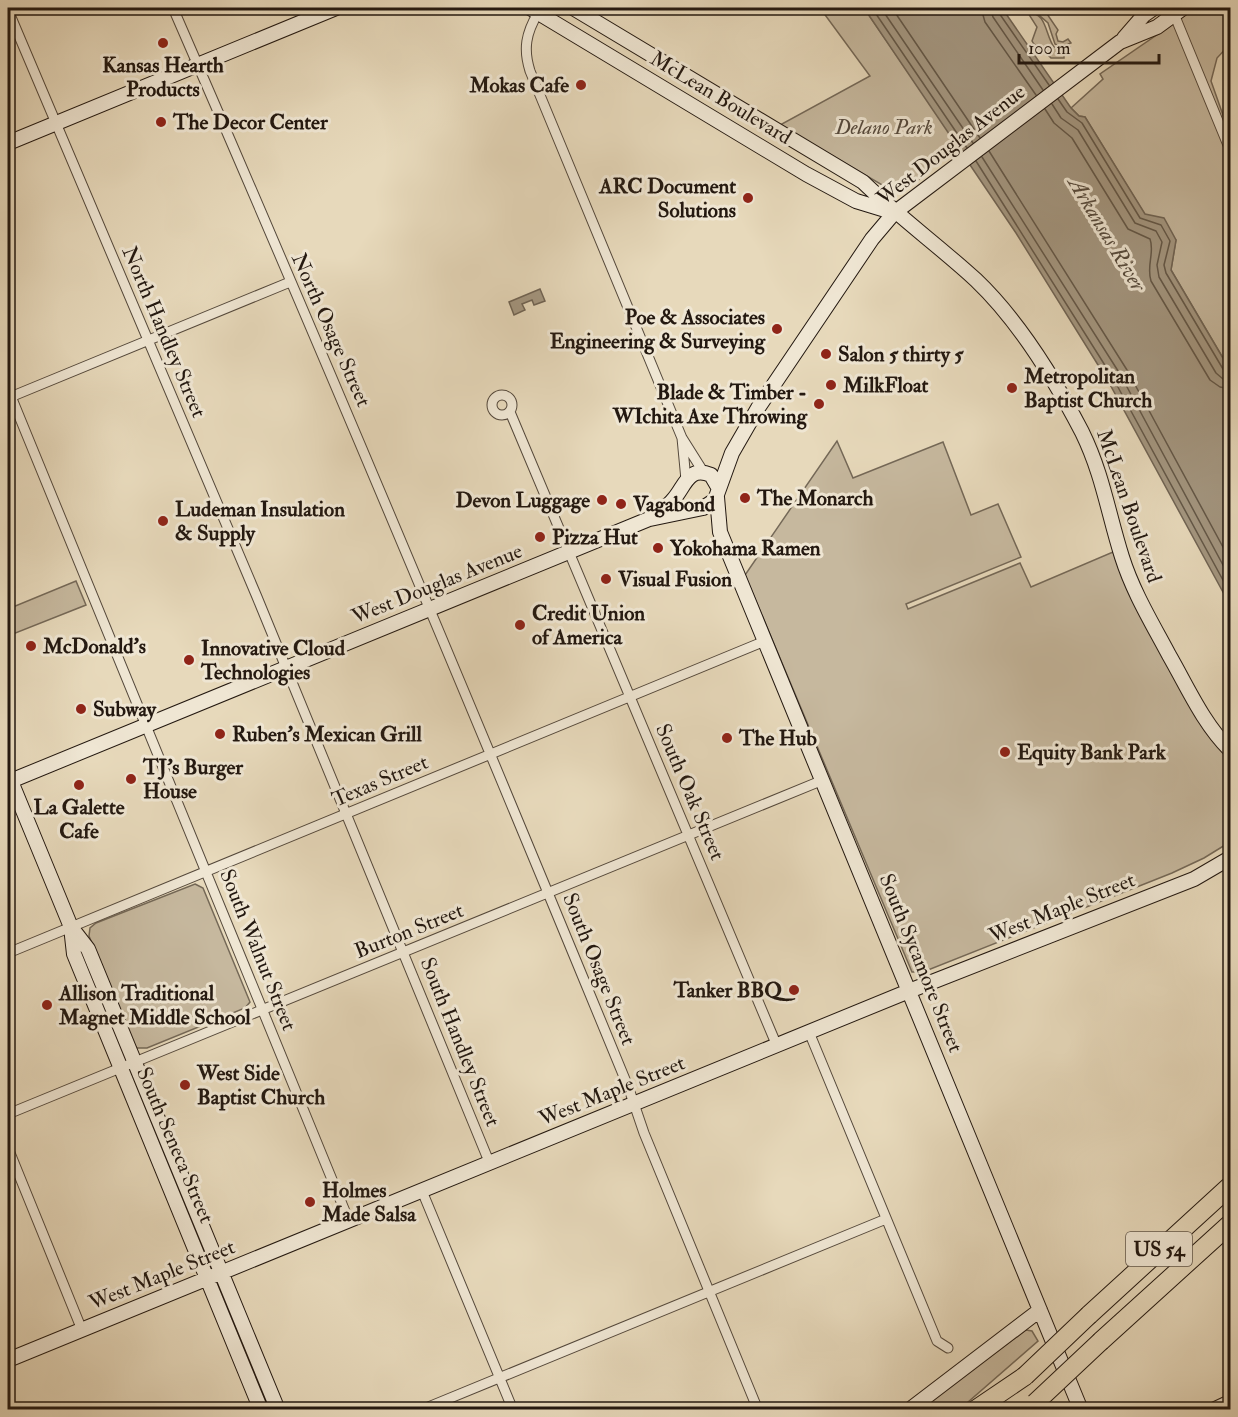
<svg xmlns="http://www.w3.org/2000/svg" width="1238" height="1417" font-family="'IM FELL Double Pica',serif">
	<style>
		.green { fill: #c6b89e; stroke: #746857; stroke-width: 1.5 }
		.water { fill: #a49781; stroke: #706454; stroke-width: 1.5 }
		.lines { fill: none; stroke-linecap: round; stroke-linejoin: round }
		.shore { stroke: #645848; stroke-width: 1.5 }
		.street-casing { stroke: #54483b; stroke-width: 11 }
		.secondary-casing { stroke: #231810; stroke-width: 16 }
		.highway-casing { stroke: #231810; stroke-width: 20 }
		.street { stroke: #efe6d3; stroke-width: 9 }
		.secondary { stroke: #efe6d3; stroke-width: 14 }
		.highway { stroke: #e7d9bb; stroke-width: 18 }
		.highway-bridge-casing { stroke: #231810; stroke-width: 20; stroke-linecap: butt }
		.highway-bridge { stroke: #e7d9bb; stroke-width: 18 }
		.poi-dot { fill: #8f2418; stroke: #efe6d3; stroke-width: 2 }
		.labels { text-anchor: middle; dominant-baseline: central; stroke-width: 6; stroke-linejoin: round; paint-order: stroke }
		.shield { fill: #efe6d3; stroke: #60564a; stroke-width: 1.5 }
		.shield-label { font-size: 20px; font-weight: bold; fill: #231810 }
		.poi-label { font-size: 21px; font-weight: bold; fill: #231810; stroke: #efe6d3; text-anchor: start }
		.street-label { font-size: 21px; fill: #231810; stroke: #efe6d3 }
		.park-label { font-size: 21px; font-style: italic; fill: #54483b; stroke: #efe6d3 }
		.water-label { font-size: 22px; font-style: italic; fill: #574b3d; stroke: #efe6d3 }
	</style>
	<rect width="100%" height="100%" fill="#e7d9bb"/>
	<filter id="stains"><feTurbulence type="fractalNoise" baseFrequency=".00333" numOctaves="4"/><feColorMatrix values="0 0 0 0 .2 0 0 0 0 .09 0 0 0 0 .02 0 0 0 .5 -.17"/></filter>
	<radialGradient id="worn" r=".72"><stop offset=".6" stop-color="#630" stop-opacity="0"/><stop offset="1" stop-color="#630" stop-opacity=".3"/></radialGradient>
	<!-- green -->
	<path class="green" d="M820,8H864L954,139C932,161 926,184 894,192L780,125L870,76Z
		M1031,8H1043L1058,30L1056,34L1058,41L1063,42L1068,39L1071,43L1061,47L1055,44L1048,23Z
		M1196,8H1230V44L1217,58L1211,81L1230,135V370L1171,270L1176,240L1145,215L1085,117L1079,116L1071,108L1103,79L1100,74Z
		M1028,13C1047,12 1045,35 1054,47L1062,49L1070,47V53H1064V58H1051C1045,51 1036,49 1032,41L1037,27Z
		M837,441L853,478L943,442L971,515L998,504L1021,557L906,604L908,609L1020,563L1031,587L1113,552L1128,591L1230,758V842L1204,858L1172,873L923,972H912L745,575Z
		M76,581L86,605L8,636V609Z
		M195,884L203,888L250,1002L245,1008L147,1048H137L133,1044L89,936L90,928L96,923Z
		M1026,1330L1032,1331L1038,1341L960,1409L918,1410Z"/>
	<!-- water -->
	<path class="water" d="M864,8H1002L1071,108L1079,116L1085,117L1145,214L1164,218L1176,240L1171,270L1230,370V605L1108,381L1016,233Z
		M540,289L545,301L534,305L532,300L522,304L525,310L514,315L509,302Z"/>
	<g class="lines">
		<!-- shore -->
		<path class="shore" d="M872,8L967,148
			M881,8L973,143
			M892,8L980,138
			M981,8L985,22L1036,95
			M990,8L993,17L1043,90
			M998,8L999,13L1049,85
			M1058,99L1067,112L1082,123L1140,218L1161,225L1170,241L1164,265L1166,273L1223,369L1230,372
			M1052,104L1061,118L1078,130L1135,223L1156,231L1162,242L1157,265L1159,277L1216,373L1223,379L1230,380
			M1045,109L1054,123L1072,138L1128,229L1150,239C1155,252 1146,266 1151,281L1210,380L1220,387L1230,389
			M989,151L1127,370L1230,560
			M982,157L1120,374L1230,578
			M976,161L1113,378L1230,593"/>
		<!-- street casing -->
		<g class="street-casing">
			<path id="street" d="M173,8C329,366 480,727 629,1089L644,1133L758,1410
				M8,10L257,597L490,1164
				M538,13C526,33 523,49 530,71L682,438L704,473
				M1174,14L1230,150
				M8,389L349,1221
				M492 405a10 10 0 1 1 20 0a10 10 0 1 1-20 0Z
				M8,398L290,282
				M510,412L777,1046
				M682,438L686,480
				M8,953L765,641
				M809,1032L937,1341L948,1348
				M8,1114L823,780
				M8,1148L82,1330
				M422,1191L513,1410
				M421,1410L886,1219"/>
		</g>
		<!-- secondary casing -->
		<g class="secondary-casing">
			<path id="secondary" d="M530,8L806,174L856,201L892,212
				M573,8L863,182C899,217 939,246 976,280C1020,322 1054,378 1082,432C1103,475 1108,513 1122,557C1133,592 1152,623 1169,655C1188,688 1203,723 1230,750
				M1124,38L1144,15L1154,8
				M8,143L336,8
				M717,497L720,532L1081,1410
				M650,519L703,508L715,500L732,453L758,408L872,239L894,213L1120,42L1157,27L1183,8
				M8,774L71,927L88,949L278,1410
				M8,782L649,519C657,513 666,508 672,501C685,488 687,465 711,475L718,487
				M71,927L74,954L261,1410
				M8,1360L909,991L1194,879L1230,858
				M909,1410L1040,1310
				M1213,1410L1230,1402"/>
		</g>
		<!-- highway casing -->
		<g class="highway-casing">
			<path id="highway" d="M1089,1315L1230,1186
				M1101,1341L1230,1224
				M975,1410L1025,1376"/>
		</g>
		<!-- street -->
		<use href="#street" class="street"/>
		<!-- secondary -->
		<use href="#secondary" class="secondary"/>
		<!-- highway -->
		<use href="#highway" class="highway"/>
		<!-- highway-bridge casing -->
		<g class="highway-bridge-casing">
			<path id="highway-bridge" d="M1025,1376L1089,1315
				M1035,1403L1101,1341"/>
		</g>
		<!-- highway-bridge -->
		<use href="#highway-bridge" class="highway-bridge"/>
	</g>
	<!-- markers -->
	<g class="poi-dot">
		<circle cx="163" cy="43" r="6"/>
		<circle cx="581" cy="85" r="6"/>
		<circle cx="161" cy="122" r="6"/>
		<circle cx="748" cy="198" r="6"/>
		<circle cx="777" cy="329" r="6"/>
		<circle cx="826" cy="354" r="6"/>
		<circle cx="831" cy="385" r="6"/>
		<circle cx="1012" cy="388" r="6"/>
		<circle cx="819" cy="404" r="6"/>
		<circle cx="745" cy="498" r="6"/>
		<circle cx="602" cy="500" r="6"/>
		<circle cx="621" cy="504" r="6"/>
		<circle cx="163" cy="521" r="6"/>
		<circle cx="540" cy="537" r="6"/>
		<circle cx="658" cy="548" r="6"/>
		<circle cx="606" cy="579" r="6"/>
		<circle cx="520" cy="625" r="6"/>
		<circle cx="31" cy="646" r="6"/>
		<circle cx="189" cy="660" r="6"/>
		<circle cx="81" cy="709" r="6"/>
		<circle cx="220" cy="734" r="6"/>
		<circle cx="727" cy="738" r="6"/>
		<circle cx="1005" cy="752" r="6"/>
		<circle cx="131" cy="779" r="6"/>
		<circle cx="79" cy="785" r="6"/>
		<circle cx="794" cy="990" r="6"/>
		<circle cx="47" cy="1005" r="6"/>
		<circle cx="185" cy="1085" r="6"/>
		<circle cx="310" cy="1202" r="6"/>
	</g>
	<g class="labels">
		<!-- shield labels -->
		<rect class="shield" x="1126" y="1232" width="66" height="34" rx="4.5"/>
		<g class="shield-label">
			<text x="1159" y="1249">US 54</text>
		</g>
		<!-- poi labels -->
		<g class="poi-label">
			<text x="163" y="65" text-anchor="middle">Kansas Hearth<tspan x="163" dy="24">Products</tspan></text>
			<text x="569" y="85" text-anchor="end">Mokas Cafe</text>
			<text x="173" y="122">The Decor Center</text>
			<text x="736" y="186" text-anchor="end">ARC Document<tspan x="736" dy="24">Solutions</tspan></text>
			<text x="765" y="317" text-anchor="end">Poe &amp; Associates<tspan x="765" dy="24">Engineering &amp; Surveying</tspan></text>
			<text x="838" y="354">Salon 5 thirty 5</text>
			<text x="1024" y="376">Metropolitan<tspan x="1024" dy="24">Baptist Church</tspan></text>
			<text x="843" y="385">MilkFloat</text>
			<text x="807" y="392" text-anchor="end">Blade &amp; Timber -<tspan x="807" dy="24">WIchita Axe Throwing</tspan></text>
			<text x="757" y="498">The Monarch</text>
			<text x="590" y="500" text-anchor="end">Devon Luggage</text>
			<text x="633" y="504">Vagabond</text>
			<text x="175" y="509">Ludeman Insulation<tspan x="175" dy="24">&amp; Supply</tspan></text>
			<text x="552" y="537">Pizza Hut</text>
			<text x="670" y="548">Yokohama Ramen</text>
			<text x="618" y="579">Visual Fusion</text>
			<text x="532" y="613">Credit Union<tspan x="532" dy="24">of America</tspan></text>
			<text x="43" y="646">McDonald's</text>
			<text x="201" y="648">Innovative Cloud<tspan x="201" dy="24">Technologies</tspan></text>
			<text x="93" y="709">Subway</text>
			<text x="232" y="734">Ruben's Mexican Grill</text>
			<text x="739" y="738">The Hub</text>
			<text x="1017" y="752">Equity Bank Park</text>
			<text x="143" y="767">TJ's Burger<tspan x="143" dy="24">House</tspan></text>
			<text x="79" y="807" text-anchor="middle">La Galette<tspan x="79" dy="24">Cafe</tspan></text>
			<text x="782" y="990" text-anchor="end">Tanker BBQ</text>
			<text x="59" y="993">Allison Traditional<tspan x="59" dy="24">Magnet Middle School</tspan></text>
			<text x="197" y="1073">West Side<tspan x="197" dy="24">Baptist Church</tspan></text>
			<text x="322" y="1190">Holmes<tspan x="322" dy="24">Made Salsa</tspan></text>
		</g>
		<!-- street labels -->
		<g class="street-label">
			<text transform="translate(721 98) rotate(31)">McLean Boulevard</text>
			<text transform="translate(951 145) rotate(-38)">West Douglas Avenue</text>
			<text transform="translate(331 330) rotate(66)">North Osage Street</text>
			<text transform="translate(164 332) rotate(67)">North Handley Street</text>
			<text transform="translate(1129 506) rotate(71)">McLean Boulevard</text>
			<text transform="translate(437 584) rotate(-22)">West Douglas Avenue</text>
			<text transform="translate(380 781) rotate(-23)">Texas Street</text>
			<text transform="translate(690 792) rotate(67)">South Oak Street</text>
			<text transform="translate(1062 908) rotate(-22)">West Maple Street</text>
			<text transform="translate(409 931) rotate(-22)">Burton Street</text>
			<text transform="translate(258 950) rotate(68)">South Walnut Street</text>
			<text transform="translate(921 963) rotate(68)">South Sycamore Street</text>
			<text transform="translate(599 969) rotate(68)">South Osage Street</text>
			<text transform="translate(460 1042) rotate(68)">South Handley Street</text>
			<text transform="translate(612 1091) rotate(-22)">West Maple Street</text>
			<text transform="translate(175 1145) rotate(67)">South Seneca Street</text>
			<text transform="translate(162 1275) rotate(-22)">West Maple Street</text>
		</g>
		<!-- park labels -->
		<g class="park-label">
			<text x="884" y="127">Delano Park</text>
		</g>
		<!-- water labels -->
		<g class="water-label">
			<text transform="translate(1107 234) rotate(59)">Arkansas River</text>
		</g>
	</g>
	<!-- margin -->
	<rect width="1238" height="1417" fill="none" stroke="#e7d9bb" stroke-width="30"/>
	<rect x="9" y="9" width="1220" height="1399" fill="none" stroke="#231810" stroke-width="3"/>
	<rect x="15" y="15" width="1208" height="1387" fill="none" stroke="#231810" stroke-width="1.5"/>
	<!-- scale -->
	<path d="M1019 54v9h140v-9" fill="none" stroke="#231810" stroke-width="3"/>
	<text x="1028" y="54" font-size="18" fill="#231810" stroke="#efe6d3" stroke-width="4.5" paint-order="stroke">100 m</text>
	<rect width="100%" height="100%" filter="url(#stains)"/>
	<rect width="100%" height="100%" fill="url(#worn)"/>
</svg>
